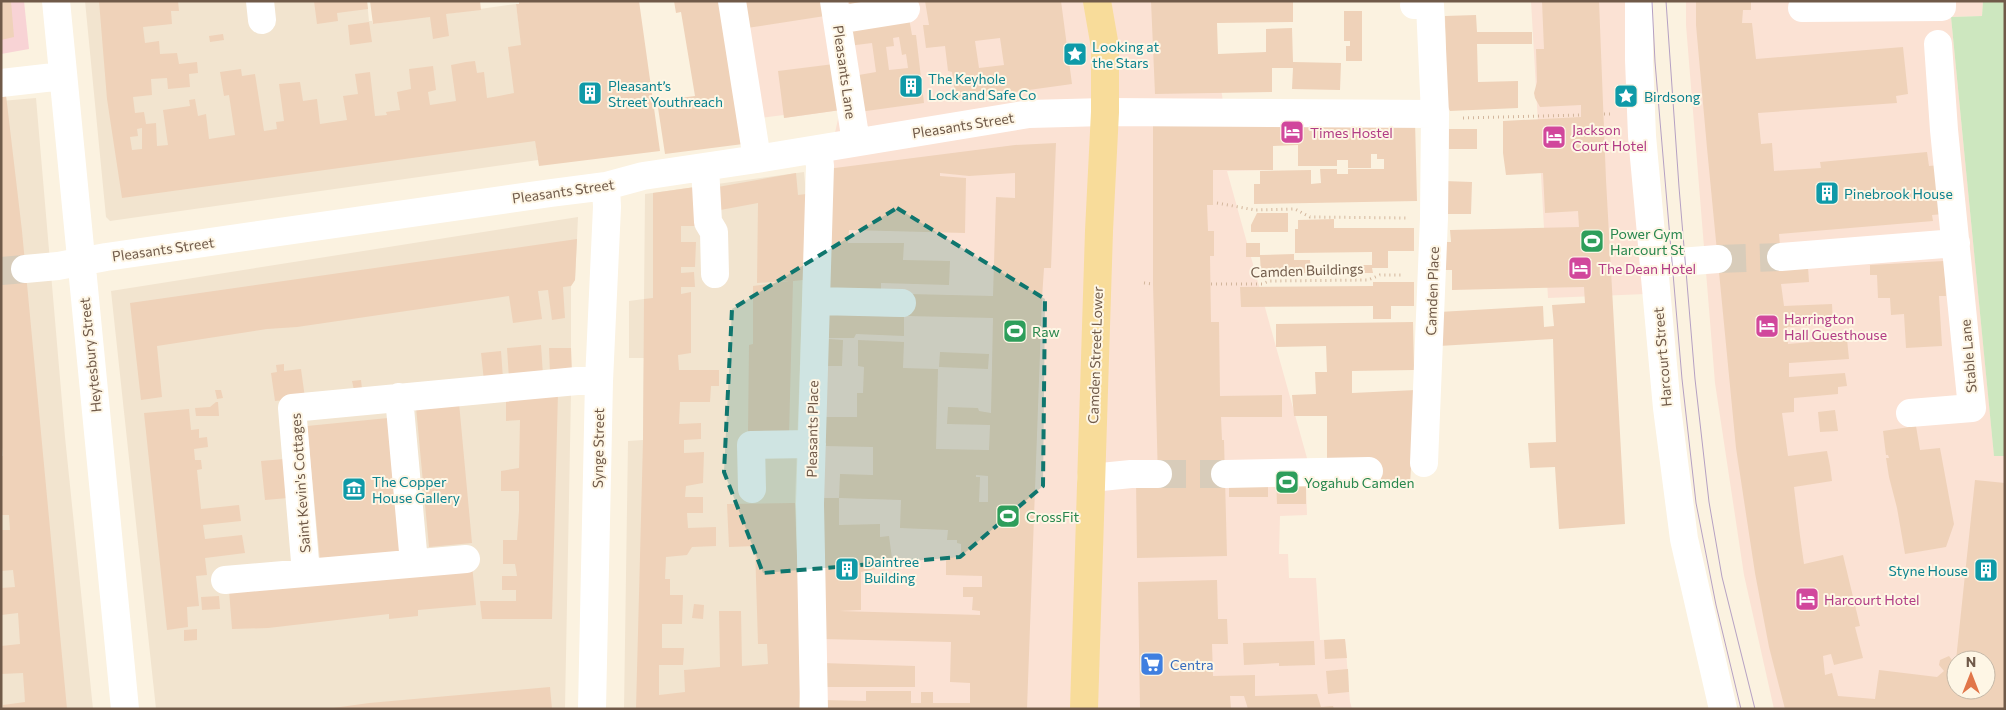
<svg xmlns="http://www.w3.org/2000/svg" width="2006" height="710" font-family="Commissioner,sans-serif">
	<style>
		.residential { fill: #f2e4cf }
		.commercial { fill: #fbe2d4; fill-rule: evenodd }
		.medical { fill: #f8d3d5 }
		.green { fill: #cde7bf }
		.building { fill: #efd2b9; fill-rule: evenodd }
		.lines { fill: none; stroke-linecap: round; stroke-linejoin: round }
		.minor-tunnel { stroke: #d8ccba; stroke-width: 28; stroke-dasharray: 28 14; stroke-linecap: butt }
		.path { stroke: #d3b69c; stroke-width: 3; stroke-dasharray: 1 4; stroke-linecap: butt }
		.minor { stroke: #fff; stroke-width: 28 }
		.major { stroke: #f8dc9a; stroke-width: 28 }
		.tram { stroke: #b5a0c3; stroke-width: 1 }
		.marked { fill: #0f766e; fill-opacity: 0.2; stroke: #0f766e; stroke-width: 4; stroke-dasharray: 10 6; stroke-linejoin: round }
		.labels { text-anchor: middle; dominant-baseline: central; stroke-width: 4; stroke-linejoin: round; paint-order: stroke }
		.culture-label { font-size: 14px; fill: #0d838f; stroke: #fef6e5; text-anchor: start }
		.street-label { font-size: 14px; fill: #705a49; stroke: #fef6e5 }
		.hotel-label { font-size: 14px; fill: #b23c85; stroke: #fef6e5; text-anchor: start }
		.leisure-label { font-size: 14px; fill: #27864d; stroke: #fef6e5; text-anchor: start }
		.shop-label { font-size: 14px; fill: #366cbe; stroke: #fef6e5; text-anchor: start }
	</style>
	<rect width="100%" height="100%" fill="#fbf2e0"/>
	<!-- residential -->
	<path class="residential" d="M85,1H367L369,21H372L373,24L516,4L538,160L110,221L106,217Z
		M36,98L65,437L93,709H1V101Z
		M804,172L806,194L795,503L800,642H803L799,709H624L628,441L643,440L644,358H629V301L644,299L645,194Z
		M578,217L575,280L571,286V393L565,709H156L111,291Z"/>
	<!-- commercial -->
	<path class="commercial" d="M743,1H1208L1226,122L1273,146V170L1227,171L1312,476L1306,484L1307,515L1280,516L1279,554H1288L1289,578H1316L1320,640L1345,639L1350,702L1352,709H823L821,610L827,169L840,110L784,118V115L760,118Z
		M1531,1H1628L1646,294L1548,298Z
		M1686,1H1983L1982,16L1951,17L1994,455L2005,456V709H1774L1744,575L1715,383L1686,25ZM1956,660H1986V690H1956Z"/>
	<!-- medical -->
	<path class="medical" d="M1,1H24L29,49L1,54Z"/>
	<!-- green -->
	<path class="green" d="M1983,1H2005V456H1994L1951,17L1982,16Z"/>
	<!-- building -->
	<path class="building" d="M1,1H11L14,37L1,40Z
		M99,1H178L179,11H171L172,24L143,27L145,43L159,41L160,54L177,53L179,64L197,62L198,73L189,74L190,87L168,89L167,78L151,79L152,95L133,97L135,113L144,112L146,124L156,123L157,146L168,145L163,110L190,106L189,100L195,99L198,116L206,114L209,139L235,135L229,95L224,96L220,72L241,69L242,76L255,74L264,131L277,129L276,122L284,121L279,84L300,82L303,101L317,99L320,124L347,120L343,96L358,94L355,74L370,72L375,116L387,115L386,112L400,110L397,92L411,89L409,69L433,66L436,90L428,92L430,105L456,101L451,65L466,62L475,61L477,73L484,72L487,98L499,96L514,93L508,47L521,45L516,4H519V1H639L660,151L539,166L535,141L122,198L107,99ZM142,128V149L132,150L130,137L138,136L137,129Z
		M314,1H367L368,9L337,13L338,21L317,24Z
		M370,1H480L481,10L446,14L449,36L433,39L430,17L373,24Z
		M674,1H723L743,144L665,154L657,101L695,96L681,12L676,13Z
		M743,1H822L825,16L747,28Z
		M849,1H878L850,6Z
		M925,1H1061L1072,84L956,100L952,72L948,71L945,46L926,48L923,25H929ZM1000,38L1004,65L979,68L975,41Z
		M1151,1H1293V22L1217,23L1218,54L1266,52V29L1292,28L1293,62L1341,63L1340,90L1292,89L1293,68H1272V92L1155,94Z
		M1542,1H1599L1606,180L1625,524L1559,529L1555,467L1530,468L1528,443L1556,442L1553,339L1439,346V312L1543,306L1544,327L1554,326L1552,305L1585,303L1584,287L1452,290V270H1443L1441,242H1451L1450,230L1579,227L1578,211L1545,213L1543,173L1506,175L1503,153V121L1581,117V105L1540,107L1535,98L1534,93L1537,82L1536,49H1544Z
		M1696,1H1751V10H1743L1742,23H1752L1756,59L1903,47L1908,94L1896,96L1897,103L1758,113L1761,144L1772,143L1774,171L1821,168L1820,162L1927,152L1929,166L1940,165L1944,214L1932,215L1933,221L1779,234L1782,269L1808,267L1809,282L1781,284L1784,306L1832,304L1833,324L1787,327L1788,344L1847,339L1849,359L1789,363V377L1845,373L1847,386L1838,387V394L1794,398V412L1782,413L1788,456L1827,451L1830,466L1832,481L1794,487L1800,536L1804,564L1843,555L1860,626L1855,627L1863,658L1834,665L1831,654L1823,656L1825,675L1832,673L1838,696L1875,699L1879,670L1937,677L1944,671L1939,665L1940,660L1949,656L1954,663L1956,660V690H1986V660H1956L1975,480L2005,483V709H1785L1769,647L1755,573L1736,448L1707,148L1696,25Z
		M1344,11H1362V61H1346V46H1350V41H1344Z
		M1476,15L1477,32H1532V44H1477L1478,82L1518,81V108L1450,111L1447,105L1445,16Z
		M909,18L912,35H916L924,103L859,112L853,76L876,72L872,43L848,46L845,27ZM899,37L902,55L906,54L908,68L889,70L886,47L894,46L893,38Z
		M369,22L372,42L350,45L348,25Z
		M223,34L224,40L210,42L209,36Z
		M834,64L841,110L784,118L778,71Z
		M1,95H6L22,231L67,709H3V705L25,702L23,673L1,674V646L20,644L18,613L1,615V588L15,587L13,570L1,571V530H10L9,515H1V456H3L1,438Z
		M1415,121L1417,201L1254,204V184H1260V171L1311,170V184L1321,183L1320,169H1337V174H1348V169H1384V159H1377V154H1371V168H1348V160H1337V166H1298V145L1273,146V170H1213V205H1207L1208,231H1214V256H1210L1211,322H1219L1220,396L1282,395V417H1221L1222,440H1224L1227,556L1137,558L1136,480H1158L1153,284V122Z
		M1449,129H1477V149H1449Z
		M1056,143L1051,268H1044L1042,298L1027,709H823V700L866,701V691H911V703H921V692H933V703H970V683L950,682L951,642L822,639L819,498H839V525L880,524V537L889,536L893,566L861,572V610L839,611L980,615V611L972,610L973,597H963V587H982V576L946,575V557L961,558V544L957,543V540H947L948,530L900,528L901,500L839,498L840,474L873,475V447L824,446L825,417H857V393H863L864,367L858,366V340L904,342L903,368L938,369L936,449L989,450L990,425L947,424L948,407L978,408L979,411L991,413L993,318L907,316L908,294L993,296L996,197L1015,198V173L969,176L940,173V176L966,178L965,233L849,230L848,243H904L903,260L950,261L949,285L881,283V291L824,290L827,169L1015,145ZM976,475L988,476V502H979L980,477H976Z
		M796,173L798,195L806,194L803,280L793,281L789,434H748L749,345L753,344V286L789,281L757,283L758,203L715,211L712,188Z
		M1444,181L1472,182L1471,214H1443Z
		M695,187V226H681V242H696L695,267H681V273L694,272L695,287H681V294L691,292V353L678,355L679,370H719V386H711L710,402H680L679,424L701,423V439L684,440V453L704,452L703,483L686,486L685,497H703V513H687L688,528L716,527V546L692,547L687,555L666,557L665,579H670V595H683L682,624H662V648H684L683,665H659V695L685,692L684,670L720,667L719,611H741L742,666L768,664L767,644H758L755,546L729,547L727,504L795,503L800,642H803L799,709H636L643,441L644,299L653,298V193Z
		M1257,213H1288V232H1251V225Z
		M1334,219V228H1414V251H1388V268H1372L1373,273H1364L1363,265H1372V252L1295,253V229H1298V220Z
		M577,239L575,280L571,286L563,287L565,318L552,320L548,290L538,291L542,319L513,323L509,296L297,327L267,329L157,346L162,397L141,400L130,303Z
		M1246,243H1260V255L1294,254V260H1310L1311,273L1261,274L1260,257H1246Z
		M1944,261L1946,296H1939L1942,346L1906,348L1904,314L1891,315L1890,298H1878L1877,275H1870V265Z
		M1373,282H1414V306H1391V319H1373V306L1241,307L1240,287L1373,286Z
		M825,314L904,317V336L856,334L854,338H825Z
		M1413,322L1414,370L1352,371V393L1416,390L1410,484H1372L1327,461V416H1294L1292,395L1316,394L1315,372H1327L1326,346L1276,347V324Z
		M828,339L843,340L842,366H827Z
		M541,345L543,375L509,379L507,348Z
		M549,348H571L572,373H550Z
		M501,351L503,379L484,381L481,353Z
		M940,352L989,354L988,369L939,367Z
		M284,364V371L301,369L305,398L275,401L271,373L277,372L276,365Z
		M361,380L362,389L354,390L352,381Z
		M215,390H221L223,398L217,399Z
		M558,393L552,619H482L480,601H516V590H502V576H517L515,564H503V540H517L519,511V491H501V471L519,468L520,420L506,421V400Z
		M216,402H218L219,416H196L195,408L210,407Z
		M459,403L472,543L429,547L416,407Z
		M189,409L191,430L199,429V438L207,437L208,447L194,449L195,460H201L202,469L197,470L201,509L239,505L241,521L203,525L205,539L242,535L245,553L205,558L207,575L196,576L199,606L187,607L188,627L167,630L144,413Z
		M1835,410L1838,431L1820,432L1818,412Z
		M388,418L401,552L320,560L307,426Z
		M1916,426L1920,450L1940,448L1954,524L1946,547L1905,554L1897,508L1889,477L1886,458H1889L1888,455H1886L1883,431Z
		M284,459L288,498L265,500L261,461Z
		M1229,476H1268V497H1229Z
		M1276,476L1306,484V504H1277Z
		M472,565L476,605L418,610V616L389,619V614L268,628L232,629L229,590Z
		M1217,580L1218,619H1227L1228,644H1212L1213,676L1255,675V696L1317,694L1321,707L1333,706L1334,709H1248L1244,696H1230L1231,709H1140L1138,582Z
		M219,596L220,609L202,610L201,597Z
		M694,604L704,605L703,619L692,618Z
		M197,629V640L184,641V630Z
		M1345,639L1347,658L1325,659L1324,640Z
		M1314,641L1315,665L1279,666V663L1244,665L1243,643Z
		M822,663L915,666V687H822Z
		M1348,669L1349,692L1328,694L1326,671Z
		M550,687L552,709H326L369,703Z"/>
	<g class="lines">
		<!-- minor-tunnel -->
		<path class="minor-tunnel" d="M1718,259L1781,257
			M1,271L25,269
			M1158,474H1225"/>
		<!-- path -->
		<path class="path" d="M1604,114H1613
			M1463,118L1581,115
			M1217,203L1255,210L1295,209L1310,217L1407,218
			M1144,283L1153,284
			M1211,284H1262L1269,281L1368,280L1380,275H1404"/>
		<!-- minor -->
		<path class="minor" d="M56,1L125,709
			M260,1L262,20
			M732,1L757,159
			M834,1L856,142
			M1639,1V60L1642,136L1667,408L1684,539L1723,709
			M1414,5H1430L1435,114L1434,218L1424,463
			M1802,8L1942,7V1
			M837,20L906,9
			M1,83L63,76
			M705,167L708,222L714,232L715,274
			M1781,257L1956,243
			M1654,264L1718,259
			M25,269L58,266L106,257L551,193L606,186L643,176L757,159L1029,114L1105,112L1435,114
			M816,301L902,303
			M399,397L414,563
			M1910,413L1972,408L1944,130L1938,44
			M1225,474L1369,471
			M1091,478L1131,474H1158
			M752,489L751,445L812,444
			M306,573L292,408L577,381H599
			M225,580L466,559
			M592,709L599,381L607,207L606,186
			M814,709L810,504L820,166L818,149"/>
		<!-- major -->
		<path class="major" d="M1084,709L1099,231L1105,112V47L1097,1"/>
		<!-- tram -->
		<path class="tram" d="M1652,1L1655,62L1682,379L1696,503L1716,605L1741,709
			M1666,1L1679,187L1695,379L1709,502L1722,577L1755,709"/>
	</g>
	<!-- marked area -->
	<path class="marked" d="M897,208L1045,299L1043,486L960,557L763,573L724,472L732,309Z"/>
	<!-- icons -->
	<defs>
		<g id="sight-square" transform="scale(1.25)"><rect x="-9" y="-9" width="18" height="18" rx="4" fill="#0f9aa8" stroke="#fef6e5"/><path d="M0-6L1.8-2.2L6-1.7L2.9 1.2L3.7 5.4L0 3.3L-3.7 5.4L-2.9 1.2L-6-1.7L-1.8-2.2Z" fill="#fff"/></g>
		<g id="building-square" transform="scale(1.25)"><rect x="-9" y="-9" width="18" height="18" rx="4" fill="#0f9aa8" stroke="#fef6e5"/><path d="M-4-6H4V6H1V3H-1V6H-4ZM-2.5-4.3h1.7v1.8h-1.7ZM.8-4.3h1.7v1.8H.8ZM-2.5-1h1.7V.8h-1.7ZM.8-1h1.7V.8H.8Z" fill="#fff"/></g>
		<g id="hotel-square" transform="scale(1.25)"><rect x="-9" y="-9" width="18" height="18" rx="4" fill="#d1479c" stroke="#fef6e5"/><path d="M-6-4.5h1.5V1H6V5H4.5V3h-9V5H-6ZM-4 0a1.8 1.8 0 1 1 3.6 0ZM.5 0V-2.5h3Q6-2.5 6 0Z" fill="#fff"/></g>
		<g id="stadium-square" transform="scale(1.25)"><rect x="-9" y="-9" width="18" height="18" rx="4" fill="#2e9e5b" stroke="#fef6e5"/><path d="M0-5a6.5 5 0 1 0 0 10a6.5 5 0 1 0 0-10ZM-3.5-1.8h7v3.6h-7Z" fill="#fff"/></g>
		<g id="museum-square" transform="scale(1.25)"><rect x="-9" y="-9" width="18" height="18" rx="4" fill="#0f9aa8" stroke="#fef6e5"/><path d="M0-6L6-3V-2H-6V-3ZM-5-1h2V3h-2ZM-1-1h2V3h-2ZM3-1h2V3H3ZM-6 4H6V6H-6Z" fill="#fff"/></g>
		<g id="supermarket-square" transform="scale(1.25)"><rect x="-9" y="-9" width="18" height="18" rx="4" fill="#3f7fe0" stroke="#fef6e5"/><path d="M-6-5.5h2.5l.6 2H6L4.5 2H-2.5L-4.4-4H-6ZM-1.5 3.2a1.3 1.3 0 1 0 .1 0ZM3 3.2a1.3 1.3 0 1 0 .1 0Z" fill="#fff"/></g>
	</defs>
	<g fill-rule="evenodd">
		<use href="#sight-square" x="1075" y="54"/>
		<use href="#building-square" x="911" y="86"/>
		<use href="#building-square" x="590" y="93"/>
		<use href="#sight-square" x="1626" y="96"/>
		<use href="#hotel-square" x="1292" y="132"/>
		<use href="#hotel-square" x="1554" y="137"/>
		<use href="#building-square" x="1827" y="193"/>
		<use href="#stadium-square" x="1592" y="241"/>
		<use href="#hotel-square" x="1580" y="268"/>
		<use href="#hotel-square" x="1767" y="326"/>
		<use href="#stadium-square" x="1015" y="331"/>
		<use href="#stadium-square" x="1287" y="482"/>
		<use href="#museum-square" x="354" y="489"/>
		<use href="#stadium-square" x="1008" y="516"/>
		<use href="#building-square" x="847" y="569"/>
		<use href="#building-square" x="1986" y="570"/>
		<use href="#hotel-square" x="1807" y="599"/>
		<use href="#supermarket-square" x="1152" y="664"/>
	</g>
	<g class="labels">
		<!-- culture labels -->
		<g class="culture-label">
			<text x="1092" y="46">Looking at<tspan x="1092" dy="16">the Stars</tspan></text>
			<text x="928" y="78">The Keyhole<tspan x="928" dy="16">Lock and Safe Co</tspan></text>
			<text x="608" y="85">Pleasant’s<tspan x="608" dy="16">Street Youthreach</tspan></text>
			<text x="1644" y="96">Birdsong</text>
			<text x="1844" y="193">Pinebrook House</text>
			<text x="372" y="481">The Copper<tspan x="372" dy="16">House Gallery</tspan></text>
			<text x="864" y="561">Daintree<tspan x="864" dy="16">Building</tspan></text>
			<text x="1968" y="570" text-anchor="end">Styne House</text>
		</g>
		<!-- street labels -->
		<g class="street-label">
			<text transform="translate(845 72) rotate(82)">Pleasants Lane</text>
			<text transform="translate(963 125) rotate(-9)">Pleasants Street</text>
			<text transform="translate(563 191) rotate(-8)">Pleasants Street</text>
			<text transform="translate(163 249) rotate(-8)">Pleasants Street</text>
			<text transform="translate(1307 270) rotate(-2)">Camden Buildings</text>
			<text transform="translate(1432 291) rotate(-88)">Camden Place</text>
			<text transform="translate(90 355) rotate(-96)">Heytesbury Street</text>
			<text transform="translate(1095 355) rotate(-88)">Camden Street Lower</text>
			<text transform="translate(1968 356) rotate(-95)">Stable Lane</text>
			<text transform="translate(1662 357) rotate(-95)">Harcourt Street</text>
			<text transform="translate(812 429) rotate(-89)">Pleasants Place</text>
			<text transform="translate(598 448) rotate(-89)">Synge Street</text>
			<text transform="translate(300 483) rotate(-94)">Saint Kevin's Cottages</text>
		</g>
		<!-- hotel labels -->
		<g class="hotel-label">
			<text x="1572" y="129">Jackson<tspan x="1572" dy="16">Court Hotel</tspan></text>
			<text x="1310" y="132">Times Hostel</text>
			<text x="1598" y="268">The Dean Hotel</text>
			<text x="1784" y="318">Harrington<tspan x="1784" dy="16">Hall Guesthouse</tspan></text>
			<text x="1824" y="599">Harcourt Hotel</text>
		</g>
		<!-- leisure labels -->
		<g class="leisure-label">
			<text x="1610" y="233">Power Gym<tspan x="1610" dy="16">Harcourt St</tspan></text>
			<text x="1032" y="331">Raw</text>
			<text x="1304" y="482">Yogahub Camden</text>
			<text x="1026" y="516">CrossFit</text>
		</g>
		<!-- shop labels -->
		<g class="shop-label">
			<text x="1170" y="664">Centra</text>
		</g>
	</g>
	<!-- border -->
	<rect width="2006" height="710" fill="none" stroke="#705a49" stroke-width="5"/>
	<!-- north arrow -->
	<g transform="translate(1971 675)"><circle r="24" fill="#fef6e5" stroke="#c5b8a7"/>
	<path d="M0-4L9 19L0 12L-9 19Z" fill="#e17649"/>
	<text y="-8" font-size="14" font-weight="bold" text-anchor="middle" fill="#705a49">N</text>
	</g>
</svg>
